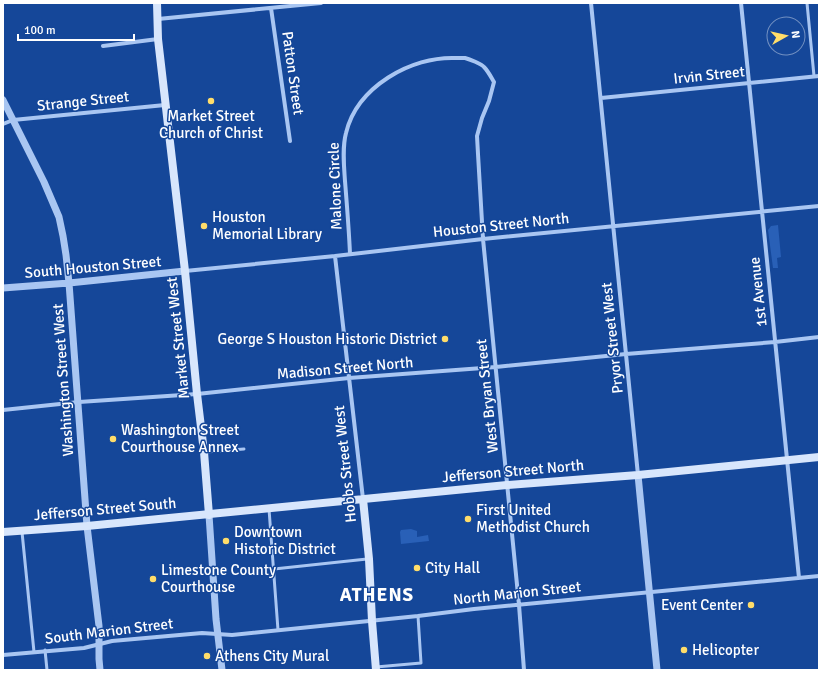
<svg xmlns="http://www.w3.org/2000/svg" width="822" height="673" font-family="Signika,sans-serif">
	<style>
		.green { fill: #2960b7 }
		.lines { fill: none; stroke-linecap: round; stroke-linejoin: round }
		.service { stroke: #a9c6f2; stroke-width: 3 }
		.minor { stroke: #a9c6f2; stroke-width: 4 }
		.tertiary { stroke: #a9c6f2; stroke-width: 7 }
		.secondary { stroke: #d8e6fc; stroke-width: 8 }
		.poi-dot { fill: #ffdd6a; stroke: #154799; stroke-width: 1.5 }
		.labels { text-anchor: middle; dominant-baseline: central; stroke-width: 3; stroke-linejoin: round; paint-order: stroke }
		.street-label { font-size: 15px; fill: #fff; stroke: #154799 }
		.poi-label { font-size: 15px; fill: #fff; stroke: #154799; text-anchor: start }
		.district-label { font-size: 19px; font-weight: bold; letter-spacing: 1px; fill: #fff; stroke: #154799 }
	</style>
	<rect width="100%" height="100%" fill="#154799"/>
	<!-- green -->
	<path class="green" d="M778,225L781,257L777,258L778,268H773L768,230L771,226Z
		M411,529L417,531V537L428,535L429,541L401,544L400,532L401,530Z"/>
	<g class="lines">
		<!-- service -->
		<path class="service" d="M807,3L814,76
			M206,452L244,449
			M269,509L278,630
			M22,532L34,652
			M274,569L367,559
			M45,650L47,670
			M376,667L421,663L418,616"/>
		<!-- minor -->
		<path class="minor" d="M591,3L638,475
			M741,3L799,578
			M271,8L290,141
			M158,19L321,3
			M103,46L158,39
			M601,98L819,76
			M3,124L13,120L165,105
			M350,254C349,230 347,206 345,181C344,166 342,148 346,133C357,87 411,56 456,58C459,58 462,58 465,58C469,59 482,64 484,67C488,71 491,77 494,82L489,101L482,118L477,136L478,154L483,239L519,605L524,670
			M335,256L363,499
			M185,271L335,256L483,239L819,206
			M3,410L79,402L197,394L349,378L496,367L626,354L775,342L819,337
			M3,655L84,648L112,641L202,633L232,635L418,616L474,609L819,576"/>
		<!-- tertiary -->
		<path class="tertiary" d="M3,100L44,182L59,217L63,236L66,255L69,283L87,526L99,626V659L100,670
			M3,288L69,283L185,271
			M638,475L657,670
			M209,515L216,619L222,670"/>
		<!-- secondary -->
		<path class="secondary" d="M157,3L158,39L185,271L197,394L204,452L209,515
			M363,499L369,559L372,621L376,670
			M3,532L87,526L507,485L638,475L819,457"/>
	</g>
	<!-- markers -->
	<g class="poi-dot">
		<circle cx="211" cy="101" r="4"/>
		<circle cx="204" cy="226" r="4"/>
		<circle cx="445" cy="339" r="4"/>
		<circle cx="113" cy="439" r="4"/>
		<circle cx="468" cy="519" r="4"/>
		<circle cx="226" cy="541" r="4"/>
		<circle cx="417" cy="568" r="4"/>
		<circle cx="153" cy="579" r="4"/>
		<circle cx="751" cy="605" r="4"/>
		<circle cx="684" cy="650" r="4"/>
		<circle cx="207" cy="656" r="4"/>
	</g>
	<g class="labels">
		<!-- street labels -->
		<g class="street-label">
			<text transform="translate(293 73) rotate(82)">Patton Street</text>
			<text transform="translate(709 75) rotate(-6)">Irvin Street</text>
			<text transform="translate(83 101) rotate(-6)">Strange Street</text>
			<text transform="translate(335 186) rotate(-92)">Malone Circle</text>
			<text transform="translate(501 225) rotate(-6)">Houston Street North</text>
			<text transform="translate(93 267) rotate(-5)">South Houston Street</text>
			<text transform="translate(758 292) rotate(-96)">1st Avenue</text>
			<text transform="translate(178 338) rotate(-96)">Market Street West</text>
			<text transform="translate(612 338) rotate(-96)">Pryor Street West</text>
			<text transform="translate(345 368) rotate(-5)">Madison Street North</text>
			<text transform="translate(63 380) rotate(-94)">Washington Street West</text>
			<text transform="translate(487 396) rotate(-96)">West Bryan Street</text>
			<text transform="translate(345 464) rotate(-96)">Hobbs Street West</text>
			<text transform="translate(513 471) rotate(-5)">Jefferson Street North</text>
			<text transform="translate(105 509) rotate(-5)">Jefferson Street South</text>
			<text transform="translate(517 593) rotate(-6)">North Marion Street</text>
			<text transform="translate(109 631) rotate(-7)">South Marion Street</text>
		</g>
		<!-- poi labels -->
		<g class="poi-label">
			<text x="211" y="116" text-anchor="middle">Market Street<tspan x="211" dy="17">Church of Christ</tspan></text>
			<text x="212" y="217">Houston<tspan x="212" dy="17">Memorial Library</tspan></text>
			<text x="437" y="339" text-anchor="end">George S Houston Historic District</text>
			<text x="121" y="430">Washington Street<tspan x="121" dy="17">Courthouse Annex</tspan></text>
			<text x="476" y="510">First United<tspan x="476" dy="17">Methodist Church</tspan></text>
			<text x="234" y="532">Downtown<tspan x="234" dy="17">Historic District</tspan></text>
			<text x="425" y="568">City Hall</text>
			<text x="161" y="570">Limestone County<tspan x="161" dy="17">Courthouse</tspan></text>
			<text x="743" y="605" text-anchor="end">Event Center</text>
			<text x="692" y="650">Helicopter</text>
			<text x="215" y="656">Athens City Mural</text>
		</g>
		<!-- district labels -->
		<g class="district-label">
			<text x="377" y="595">ATHENS</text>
		</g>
	</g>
	<!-- border -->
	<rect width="822" height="673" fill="none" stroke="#ffffff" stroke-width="8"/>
	<!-- north arrow -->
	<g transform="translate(786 36) rotate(82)"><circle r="19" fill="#154799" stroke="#7391c2"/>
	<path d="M0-3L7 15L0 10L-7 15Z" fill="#ffdd6a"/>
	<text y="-6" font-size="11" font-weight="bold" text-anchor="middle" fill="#ffffff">N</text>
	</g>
	<!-- scale -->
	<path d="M18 34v6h116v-6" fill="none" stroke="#ffffff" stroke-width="2"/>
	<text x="24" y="34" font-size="12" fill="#ffffff" stroke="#154799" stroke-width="3" paint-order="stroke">100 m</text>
</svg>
